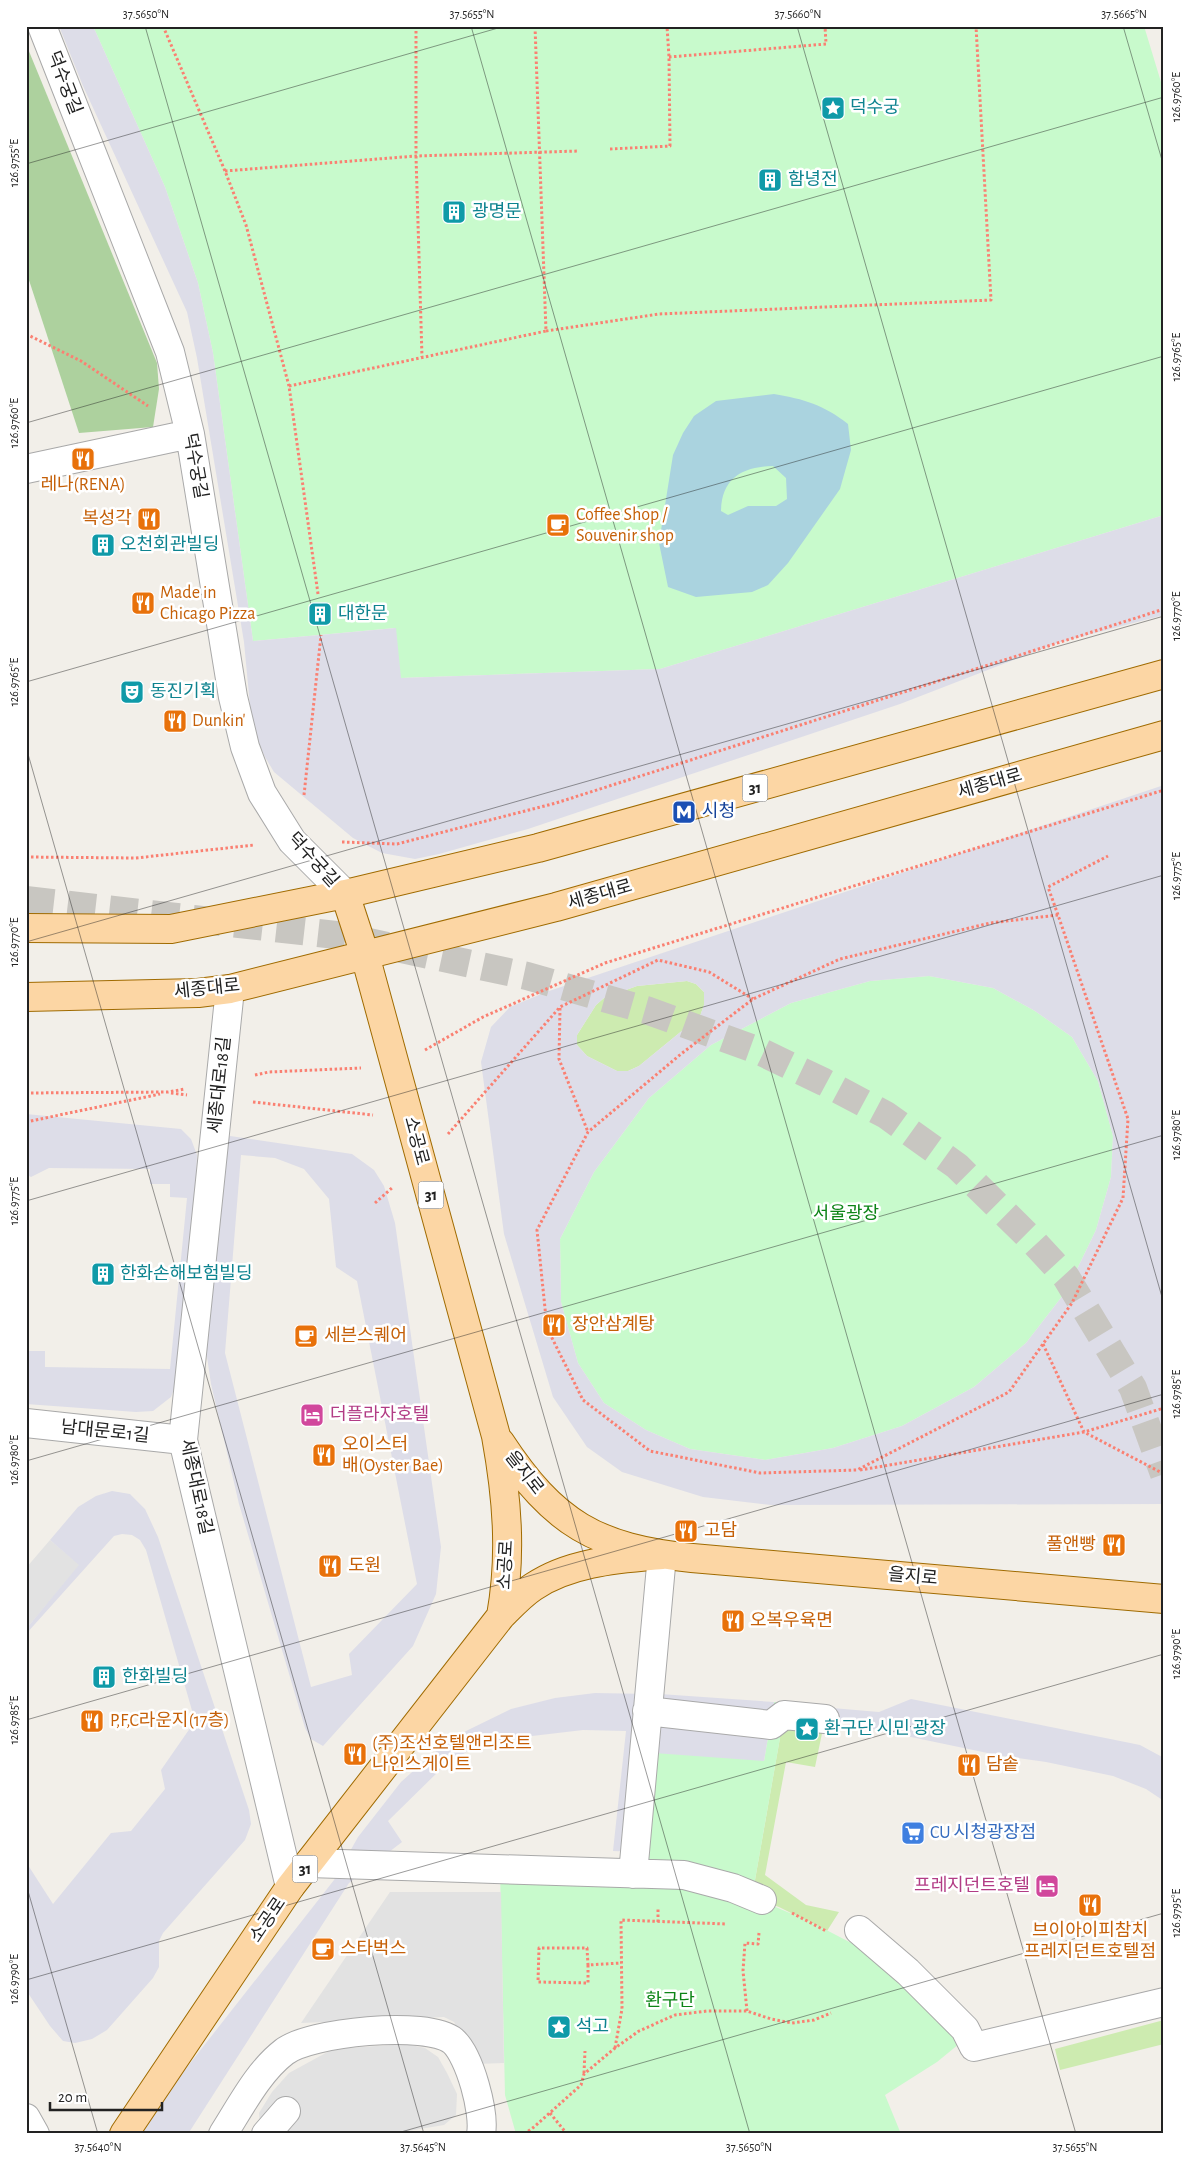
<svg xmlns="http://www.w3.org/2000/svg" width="1190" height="2160" font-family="'Alegreya Sans','Noto Sans KR',sans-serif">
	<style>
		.grass { fill: #cdebb0 }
		.forest { fill: #add19e }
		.park { fill: #c8facc }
		.parking { fill: #e2e2e2 }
		.plaza { fill: #dddde8; fill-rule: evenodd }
		.water { fill: #aad3df; fill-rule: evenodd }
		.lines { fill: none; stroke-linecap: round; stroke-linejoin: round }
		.minor-tunnel { stroke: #c8c6c1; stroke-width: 28; stroke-dasharray: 28 14; stroke-linecap: butt }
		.minor-casing { stroke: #a9a9a9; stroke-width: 30 }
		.major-casing { stroke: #a06b00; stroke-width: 30 }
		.path { stroke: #fa8072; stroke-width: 3; stroke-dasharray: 2.5 2.5; stroke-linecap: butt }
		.minor { stroke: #fff; stroke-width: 28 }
		.major { stroke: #fcd6a4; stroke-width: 28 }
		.ticks { fill: none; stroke: #222; stroke-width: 1; stroke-opacity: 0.45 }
		.labels { text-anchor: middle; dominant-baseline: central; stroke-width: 5; stroke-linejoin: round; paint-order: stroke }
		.shield { fill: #fff; stroke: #646464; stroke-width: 1 }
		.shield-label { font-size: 16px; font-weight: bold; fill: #222 }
		.street-label { font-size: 18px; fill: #222; stroke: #fff }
		.culture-label { font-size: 18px; fill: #0d838f; stroke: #fff; text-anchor: start }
		.food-label { font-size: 18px; fill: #c56008; stroke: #fff; text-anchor: start }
		.transit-label { font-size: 18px; fill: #164399; stroke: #fff; text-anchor: start }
		.park-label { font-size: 18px; fill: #0c8416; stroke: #fff }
		.hotel-label { font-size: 18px; fill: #b23c85; stroke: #fff; text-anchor: start }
		.shop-label { font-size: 18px; fill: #366cbe; stroke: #fff; text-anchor: start }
		.neatline { fill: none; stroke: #222; stroke-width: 2 }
		.ticks-label { font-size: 12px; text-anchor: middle; fill: #222 }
	</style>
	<rect width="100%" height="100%" fill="#f2efe9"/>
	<!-- grass -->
	<path class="grass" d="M687,981L696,984L704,992V1005L700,1016L639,1066L628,1071H617L587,1056L577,1045V1035L596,1005L604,998L637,986Z
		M784,1715L825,1719L815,1767L786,1762L765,1875L806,1905L839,1912L827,1931L779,1907L752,1897Z
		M1164,2020V2044L1060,2070L1055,2049Z"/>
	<!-- forest -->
	<path class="forest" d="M26,44L157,363L159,389L153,427L79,433L26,271Z"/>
	<!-- park -->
	<path class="park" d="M93,26H1144L1164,92V515L660,669L400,678L395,628L253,641L213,353L198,283L165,187Z
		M929,976L993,988L1035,1011L1072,1037L1098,1081L1113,1136L1111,1177L1096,1230L1067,1290L1026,1343L974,1387L902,1426L833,1448L765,1460L690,1449L646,1430L604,1403L578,1363L561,1302L560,1239L594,1172L649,1098L711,1045L791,1003L870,981Z
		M774,1702L786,1704L752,1897L811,1922L859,1947L877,1960L942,2021L959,2044L937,2062L885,2095L901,2134H516L505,2095L500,1869L633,1873L647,1711L764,1761Z"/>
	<!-- parking -->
	<path class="parking" d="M50,1540L80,1565L26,1629V1568Z
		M390,1892H501L504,2063L477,2064L454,2022L444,2017L301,2023Z
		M406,2044L425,2048L438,2057L447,2073L457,2094L456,2115L444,2125L390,2134H261L259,2113L272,2092L289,2073L333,2049Z"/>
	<!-- plaza -->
	<path class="plaza" d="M59,26H93L165,187L198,283L213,353L253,641L396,628L401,678L660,669L1164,515V615L1057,643L900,704L528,829L439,854L415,859L382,853L353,838L274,772L265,757L252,727L244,642L197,358L187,312L83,86Z
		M1164,785V1504L771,1505L703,1497L622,1472L587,1447L553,1397L504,1234L481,1062L491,1027L510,1007L546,992ZM929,976L993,988L1035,1011L1072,1037L1098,1081L1113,1136L1111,1177L1096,1230L1067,1290L1026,1343L974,1387L902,1426L833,1448L765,1460L690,1449L646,1430L604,1403L578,1363L561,1302L560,1239L594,1172L649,1098L711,1045L791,1003L870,981ZM687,981L696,984L704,992V1005L700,1016L639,1066L628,1071H617L587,1056L577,1045V1035L596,1005L604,998L637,986Z
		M26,1114L181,1129L191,1139L197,1155L196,1178L175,1386L171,1397L153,1411L136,1412L26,1404V1351H45V1367L170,1369L187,1198L170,1197V1184H150V1169L49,1168L31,1177L26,1174Z
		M230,1136L352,1154L374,1170L384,1186L395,1223L441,1547L436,1594L413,1646L323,1746L311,1739L305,1728L239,1504L211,1384L206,1350L227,1140ZM241,1155L275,1158L304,1169L329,1199L336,1267L357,1281L417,1584L349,1654L352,1675L311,1687L225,1353Z
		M112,1491L130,1494L145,1509L158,1537L249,1810L251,1824L245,1840L163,1933L159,1941V1967L153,1978L107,2030L92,2039L75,2043L63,2041L50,2026L26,1990V1862L53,1904L111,1833L131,1831L165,1789L161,1770L195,1721L146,1550L140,1540L132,1535L122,1534L114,1536L26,1634V1629L79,1565L50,1540L78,1507L96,1496Z
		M595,1693L650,1694L635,1852L613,1851L626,1731L583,1730L532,1736L493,1741L468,1751L444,1766L388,1821L402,1842L349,1883L188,2134H141L144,2122L334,1880L358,1837L401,1782L431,1755L466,1731L511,1709L555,1698Z
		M660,1694L774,1702L764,1761L654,1753Z
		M911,1699L1140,1745L1164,1758V1801L1146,1789L1113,1776L1046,1762L997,1755L825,1719L786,1704L879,1712Z"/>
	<!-- water -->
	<path class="water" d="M774,394C804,399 824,405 848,424L851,450L840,489L788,563L768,585L752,592L696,597L668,587L659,543L673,455L683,433L694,416L716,401ZM773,466L786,478L787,499L776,506H748L728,515L721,511C722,478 742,467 773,466Z"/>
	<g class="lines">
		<!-- minor-tunnel -->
		<path class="minor-tunnel" d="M26,900L336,935L527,976L646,1010L757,1050L824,1082L886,1115L957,1166L1031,1239L1066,1277L1133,1388L1164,1474"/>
		<!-- minor casing -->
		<g class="minor-casing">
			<path id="minor" d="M42,26L170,352L190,434L233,697L245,747L262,793L292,841L345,894
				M26,469L190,434
				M230,989L183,1440L290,1887
				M26,1423L183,1440
				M647,1711L771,1725L784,1715L825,1719
				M309,1863L684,1875L733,1888L762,1900
				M633,1874L662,1555
				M859,1930L908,1972L965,2029L974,2047L1164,2002
				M26,2118L35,2134
				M223,2134C241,2106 258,2072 284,2052C309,2032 427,2020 453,2041C470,2056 485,2113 481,2134
				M266,2134L286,2111"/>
		</g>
		<!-- major casing -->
		<g class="major-casing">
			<path id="major" d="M345,894L365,955L496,1436C507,1497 512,1554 501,1616
				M26,928L171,929L345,894L538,848L1164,674
				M26,997L198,993L230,989L556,907L1164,735
				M500,1442C554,1524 596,1548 692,1558L1164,1599
				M124,2134L290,1887L501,1616C511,1606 521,1595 533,1587C570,1562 618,1559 662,1555"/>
		</g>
		<!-- path -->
		<path class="path" d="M163,26L225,171L246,225L289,386
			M416,26V156L422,357
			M669,57L826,44L825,26
			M610,149L670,146L669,57L667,26
			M225,171L416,156L579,151
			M546,331L659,314L991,300L976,26
			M26,334L81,361L148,406
			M318,594L289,386L546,331L535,26
			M304,795L321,635
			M342,842L397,844L556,803L1164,609
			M26,857L136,858L254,845
			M1058,915L990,923L840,959L753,999L681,1054L588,1132L537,1230L547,1328L583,1400L650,1451L760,1473L857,1470L1009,1392L1072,1303L1123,1198L1128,1119L1058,915L1048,887L1108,856
			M560,1008L559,1059L588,1132
			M425,1050L483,1017L605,963L1164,790
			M255,1075L269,1072L361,1068
			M26,1093L168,1092L185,1089
			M171,1093L187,1095
			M253,1102L373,1115
			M26,1122L160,1094
			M448,1134L560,1007L658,960L709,972L753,999
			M375,1203L393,1187
			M1043,1344L1084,1432L1164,1408
			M860,1470L1084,1432L1164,1474
			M792,1913L826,1931
			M658,1922V1908
			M588,1965V1983L538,1982L539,1948H587L588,1965L621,1963
			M747,2011L743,1971L745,1943L758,1944L759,1933
			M615,2048L622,2009L621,1920L727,1924
			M584,2073L585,2051
			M550,2113L567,2134
			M524,2134L534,2127L581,2085L584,2074L615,2048L639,2031L675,2015L707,2011H747L771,2019L792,2023L814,2020L831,2013"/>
		<!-- minor -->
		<use href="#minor" class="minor"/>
		<!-- major -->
		<use href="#major" class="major"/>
	</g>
	<!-- ticks -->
	<path class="ticks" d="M145,26L750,2134M471,26L1076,2134M797,26L1164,1304M1123,26L1164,167M26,164L505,26M26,423L1164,97M26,682L1164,356M26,747L424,2134M26,942L1164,616M26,1201L1164,875M26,1461L1164,1135M26,1720L1164,1394M26,1884L98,2134M26,1980L1164,1654M394,2134L1164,1913"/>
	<!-- icons -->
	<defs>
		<g id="sight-square" transform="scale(1.25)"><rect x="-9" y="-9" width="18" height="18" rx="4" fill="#0f9aa8" stroke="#fff"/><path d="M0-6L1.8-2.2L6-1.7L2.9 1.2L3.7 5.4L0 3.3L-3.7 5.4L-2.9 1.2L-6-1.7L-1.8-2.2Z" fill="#fff"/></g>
		<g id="building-square" transform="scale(1.25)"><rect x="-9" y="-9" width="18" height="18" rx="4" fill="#0f9aa8" stroke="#fff"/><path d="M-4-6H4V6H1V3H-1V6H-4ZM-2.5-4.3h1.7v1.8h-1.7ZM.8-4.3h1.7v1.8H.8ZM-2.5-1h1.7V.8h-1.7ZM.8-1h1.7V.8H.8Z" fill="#fff"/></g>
		<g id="restaurant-square" transform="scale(1.25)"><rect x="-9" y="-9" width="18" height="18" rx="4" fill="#e8710a" stroke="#fff"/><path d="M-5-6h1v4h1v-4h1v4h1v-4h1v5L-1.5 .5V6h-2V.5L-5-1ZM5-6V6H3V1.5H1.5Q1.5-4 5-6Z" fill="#fff"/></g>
		<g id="cafe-square" transform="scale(1.25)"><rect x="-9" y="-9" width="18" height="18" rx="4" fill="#e8710a" stroke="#fff"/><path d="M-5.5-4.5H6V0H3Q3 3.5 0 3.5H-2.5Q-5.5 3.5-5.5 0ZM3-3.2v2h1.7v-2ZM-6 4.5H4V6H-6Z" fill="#fff"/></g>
		<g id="theatre-square" transform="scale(1.25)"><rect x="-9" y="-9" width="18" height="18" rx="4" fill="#0f9aa8" stroke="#fff"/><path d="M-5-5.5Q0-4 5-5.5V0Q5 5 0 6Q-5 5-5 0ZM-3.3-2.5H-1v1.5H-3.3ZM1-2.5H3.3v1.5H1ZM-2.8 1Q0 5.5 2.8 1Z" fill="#fff"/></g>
		<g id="metro-square" transform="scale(1.25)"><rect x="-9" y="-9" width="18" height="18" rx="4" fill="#1a4fb4" stroke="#fff"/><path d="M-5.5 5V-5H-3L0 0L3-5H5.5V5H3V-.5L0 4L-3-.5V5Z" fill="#fff"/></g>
		<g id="hotel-square" transform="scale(1.25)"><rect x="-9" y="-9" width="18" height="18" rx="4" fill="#d1479c" stroke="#fff"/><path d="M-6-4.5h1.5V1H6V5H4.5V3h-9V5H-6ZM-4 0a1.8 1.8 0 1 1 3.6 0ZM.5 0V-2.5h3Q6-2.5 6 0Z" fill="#fff"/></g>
		<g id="supermarket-square" transform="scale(1.25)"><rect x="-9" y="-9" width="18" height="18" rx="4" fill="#3f7fe0" stroke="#fff"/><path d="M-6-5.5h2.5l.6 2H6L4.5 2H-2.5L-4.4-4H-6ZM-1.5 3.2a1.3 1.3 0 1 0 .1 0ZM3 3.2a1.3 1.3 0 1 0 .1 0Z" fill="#fff"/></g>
	</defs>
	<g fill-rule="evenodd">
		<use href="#sight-square" x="833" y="108"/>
		<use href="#building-square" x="770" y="180"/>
		<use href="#building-square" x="454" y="212"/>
		<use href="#restaurant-square" x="83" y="459"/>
		<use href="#restaurant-square" x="149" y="519"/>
		<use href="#cafe-square" x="558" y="525"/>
		<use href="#building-square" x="103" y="545"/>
		<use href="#restaurant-square" x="143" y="603"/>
		<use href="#building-square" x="320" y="614"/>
		<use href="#theatre-square" x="132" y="692"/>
		<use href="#restaurant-square" x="175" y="721"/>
		<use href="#metro-square" x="684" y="812"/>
		<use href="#building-square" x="103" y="1274"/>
		<use href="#restaurant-square" x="554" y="1325"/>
		<use href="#cafe-square" x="306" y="1336"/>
		<use href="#hotel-square" x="312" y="1415"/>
		<use href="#restaurant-square" x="324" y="1455"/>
		<use href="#restaurant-square" x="686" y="1531"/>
		<use href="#restaurant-square" x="1114" y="1545"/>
		<use href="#restaurant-square" x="330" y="1566"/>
		<use href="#restaurant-square" x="733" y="1621"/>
		<use href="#building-square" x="104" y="1677"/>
		<use href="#restaurant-square" x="92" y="1721"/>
		<use href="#sight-square" x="807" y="1729"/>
		<use href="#restaurant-square" x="355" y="1754"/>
		<use href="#restaurant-square" x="969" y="1765"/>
		<use href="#supermarket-square" x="913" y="1833"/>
		<use href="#hotel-square" x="1047" y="1886"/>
		<use href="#restaurant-square" x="1090" y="1905"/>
		<use href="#cafe-square" x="323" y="1949"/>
		<use href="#sight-square" x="559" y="2027"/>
	</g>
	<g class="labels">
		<!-- shield labels -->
		<g class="shield">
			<rect x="742.5" y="774.5" width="25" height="27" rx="4"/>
			<rect x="418.5" y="1181.5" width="25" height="27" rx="4"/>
			<rect x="292.5" y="1855.5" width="25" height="27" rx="4"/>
		</g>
		<g class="shield-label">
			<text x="755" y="788">31</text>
			<text x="431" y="1195">31</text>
			<text x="305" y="1869">31</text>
		</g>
		<!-- street labels -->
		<g class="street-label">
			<text transform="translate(64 83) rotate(69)">덕수궁길</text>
			<text transform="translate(195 466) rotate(80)">덕수궁길</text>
			<text transform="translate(990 784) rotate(-16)">세종대로</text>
			<text transform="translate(313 860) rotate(48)">덕수궁길</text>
			<text transform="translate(600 895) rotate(-16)">세종대로</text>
			<text transform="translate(207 989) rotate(-6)">세종대로</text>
			<text transform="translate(220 1085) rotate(-84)">세종대로18길</text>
			<text transform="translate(416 1141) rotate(75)">소공로</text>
			<text transform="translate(105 1432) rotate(6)">남대문로1길</text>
			<text transform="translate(524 1473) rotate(52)">을지로</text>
			<text transform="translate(196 1487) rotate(78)">세종대로18길</text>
			<text transform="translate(506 1565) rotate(-87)">소공로</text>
			<text transform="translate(913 1577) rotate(5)">을지로</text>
			<text transform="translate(268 1920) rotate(-56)">소공로</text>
		</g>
		<!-- culture labels -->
		<g class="culture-label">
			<text x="850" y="108">덕수궁</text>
			<text x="788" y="180">함녕전</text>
			<text x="472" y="212">광명문</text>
			<text x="120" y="545">오천회관빌딩</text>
			<text x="338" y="614">대한문</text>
			<text x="150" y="692">동진기획</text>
			<text x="120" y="1274">한화손해보험빌딩</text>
			<text x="122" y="1677">한화빌딩</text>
			<text x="824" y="1729">환구단 시민 광장</text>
			<text x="576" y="2027">석고</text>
		</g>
		<!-- food labels -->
		<g class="food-label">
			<text x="83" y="485" text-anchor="middle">레나(RENA)</text>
			<text x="576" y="515">Coffee Shop /<tspan x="576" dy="21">Souvenir shop</tspan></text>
			<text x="132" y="519" text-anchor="end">복성각</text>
			<text x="160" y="593">Made in<tspan x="160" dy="21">Chicago Pizza</tspan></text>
			<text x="192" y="721">Dunkin'</text>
			<text x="572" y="1325">장안삼계탕</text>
			<text x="324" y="1336">세븐스퀘어</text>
			<text x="342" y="1445">오이스터<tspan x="342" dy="21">배(Oyster Bae)</tspan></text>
			<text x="704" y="1531">고담</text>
			<text x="1096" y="1545" text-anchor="end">풀앤빵</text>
			<text x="348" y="1566">도원</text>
			<text x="750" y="1621">오복우육면</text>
			<text x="110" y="1721">P,F,C라운지(17층)</text>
			<text x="372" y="1744">(주)조선호텔앤리조트<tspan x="372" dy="21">나인스게이트</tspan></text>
			<text x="986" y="1765">담솥</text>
			<text x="1090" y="1931" text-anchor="middle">브이아이피참치<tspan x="1090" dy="21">프레지던트호텔점</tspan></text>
			<text x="340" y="1949">스타벅스</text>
		</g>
		<!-- transit labels -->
		<g class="transit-label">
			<text x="702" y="812">시청</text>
		</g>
		<!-- park labels -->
		<g class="park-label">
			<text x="846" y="1214">서울광장</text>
			<text x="670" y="2001">환구단</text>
		</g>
		<!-- hotel labels -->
		<g class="hotel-label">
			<text x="330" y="1415">더플라자호텔</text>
			<text x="1030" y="1886" text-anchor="end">프레지던트호텔</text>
		</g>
		<!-- shop labels -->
		<g class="shop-label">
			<text x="930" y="1833">CU 시청광장점</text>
		</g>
	</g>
	<!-- border -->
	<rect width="1190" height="2160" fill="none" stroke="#ffffff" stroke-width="55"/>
	<!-- scale -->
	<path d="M50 2102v8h112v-8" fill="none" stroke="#222222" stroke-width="2.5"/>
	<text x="58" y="2102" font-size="15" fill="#222222" stroke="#ffffff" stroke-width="4" paint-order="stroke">20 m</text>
	<rect x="28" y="28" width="1134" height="2104" class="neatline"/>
	<g class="ticks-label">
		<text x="146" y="18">37.5650°N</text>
		<text x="472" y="18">37.5655°N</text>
		<text x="798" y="18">37.5660°N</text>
		<text x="1124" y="18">37.5665°N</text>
		<text transform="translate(1176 97) rotate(-90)" y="4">126.9760°E</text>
		<text transform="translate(14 163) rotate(-90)" y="4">126.9755°E</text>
		<text transform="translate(1176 357) rotate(-90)" y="4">126.9765°E</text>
		<text transform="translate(14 423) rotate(-90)" y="4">126.9760°E</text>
		<text transform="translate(1176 616) rotate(-90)" y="4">126.9770°E</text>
		<text transform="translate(14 682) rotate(-90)" y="4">126.9765°E</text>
		<text transform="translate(1176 876) rotate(-90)" y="4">126.9775°E</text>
		<text transform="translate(14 942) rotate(-90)" y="4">126.9770°E</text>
		<text transform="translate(1176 1135) rotate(-90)" y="4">126.9780°E</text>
		<text transform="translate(14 1201) rotate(-90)" y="4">126.9775°E</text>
		<text transform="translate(1176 1394) rotate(-90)" y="4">126.9785°E</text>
		<text transform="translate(14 1460) rotate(-90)" y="4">126.9780°E</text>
		<text transform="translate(1176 1654) rotate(-90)" y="4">126.9790°E</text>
		<text transform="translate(14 1720) rotate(-90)" y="4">126.9785°E</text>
		<text transform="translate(1176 1913) rotate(-90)" y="4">126.9795°E</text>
		<text transform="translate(14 1979) rotate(-90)" y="4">126.9790°E</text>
		<text x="98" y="2151">37.5640°N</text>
		<text x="423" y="2151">37.5645°N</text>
		<text x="749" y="2151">37.5650°N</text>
		<text x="1075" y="2151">37.5655°N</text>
	</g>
</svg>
